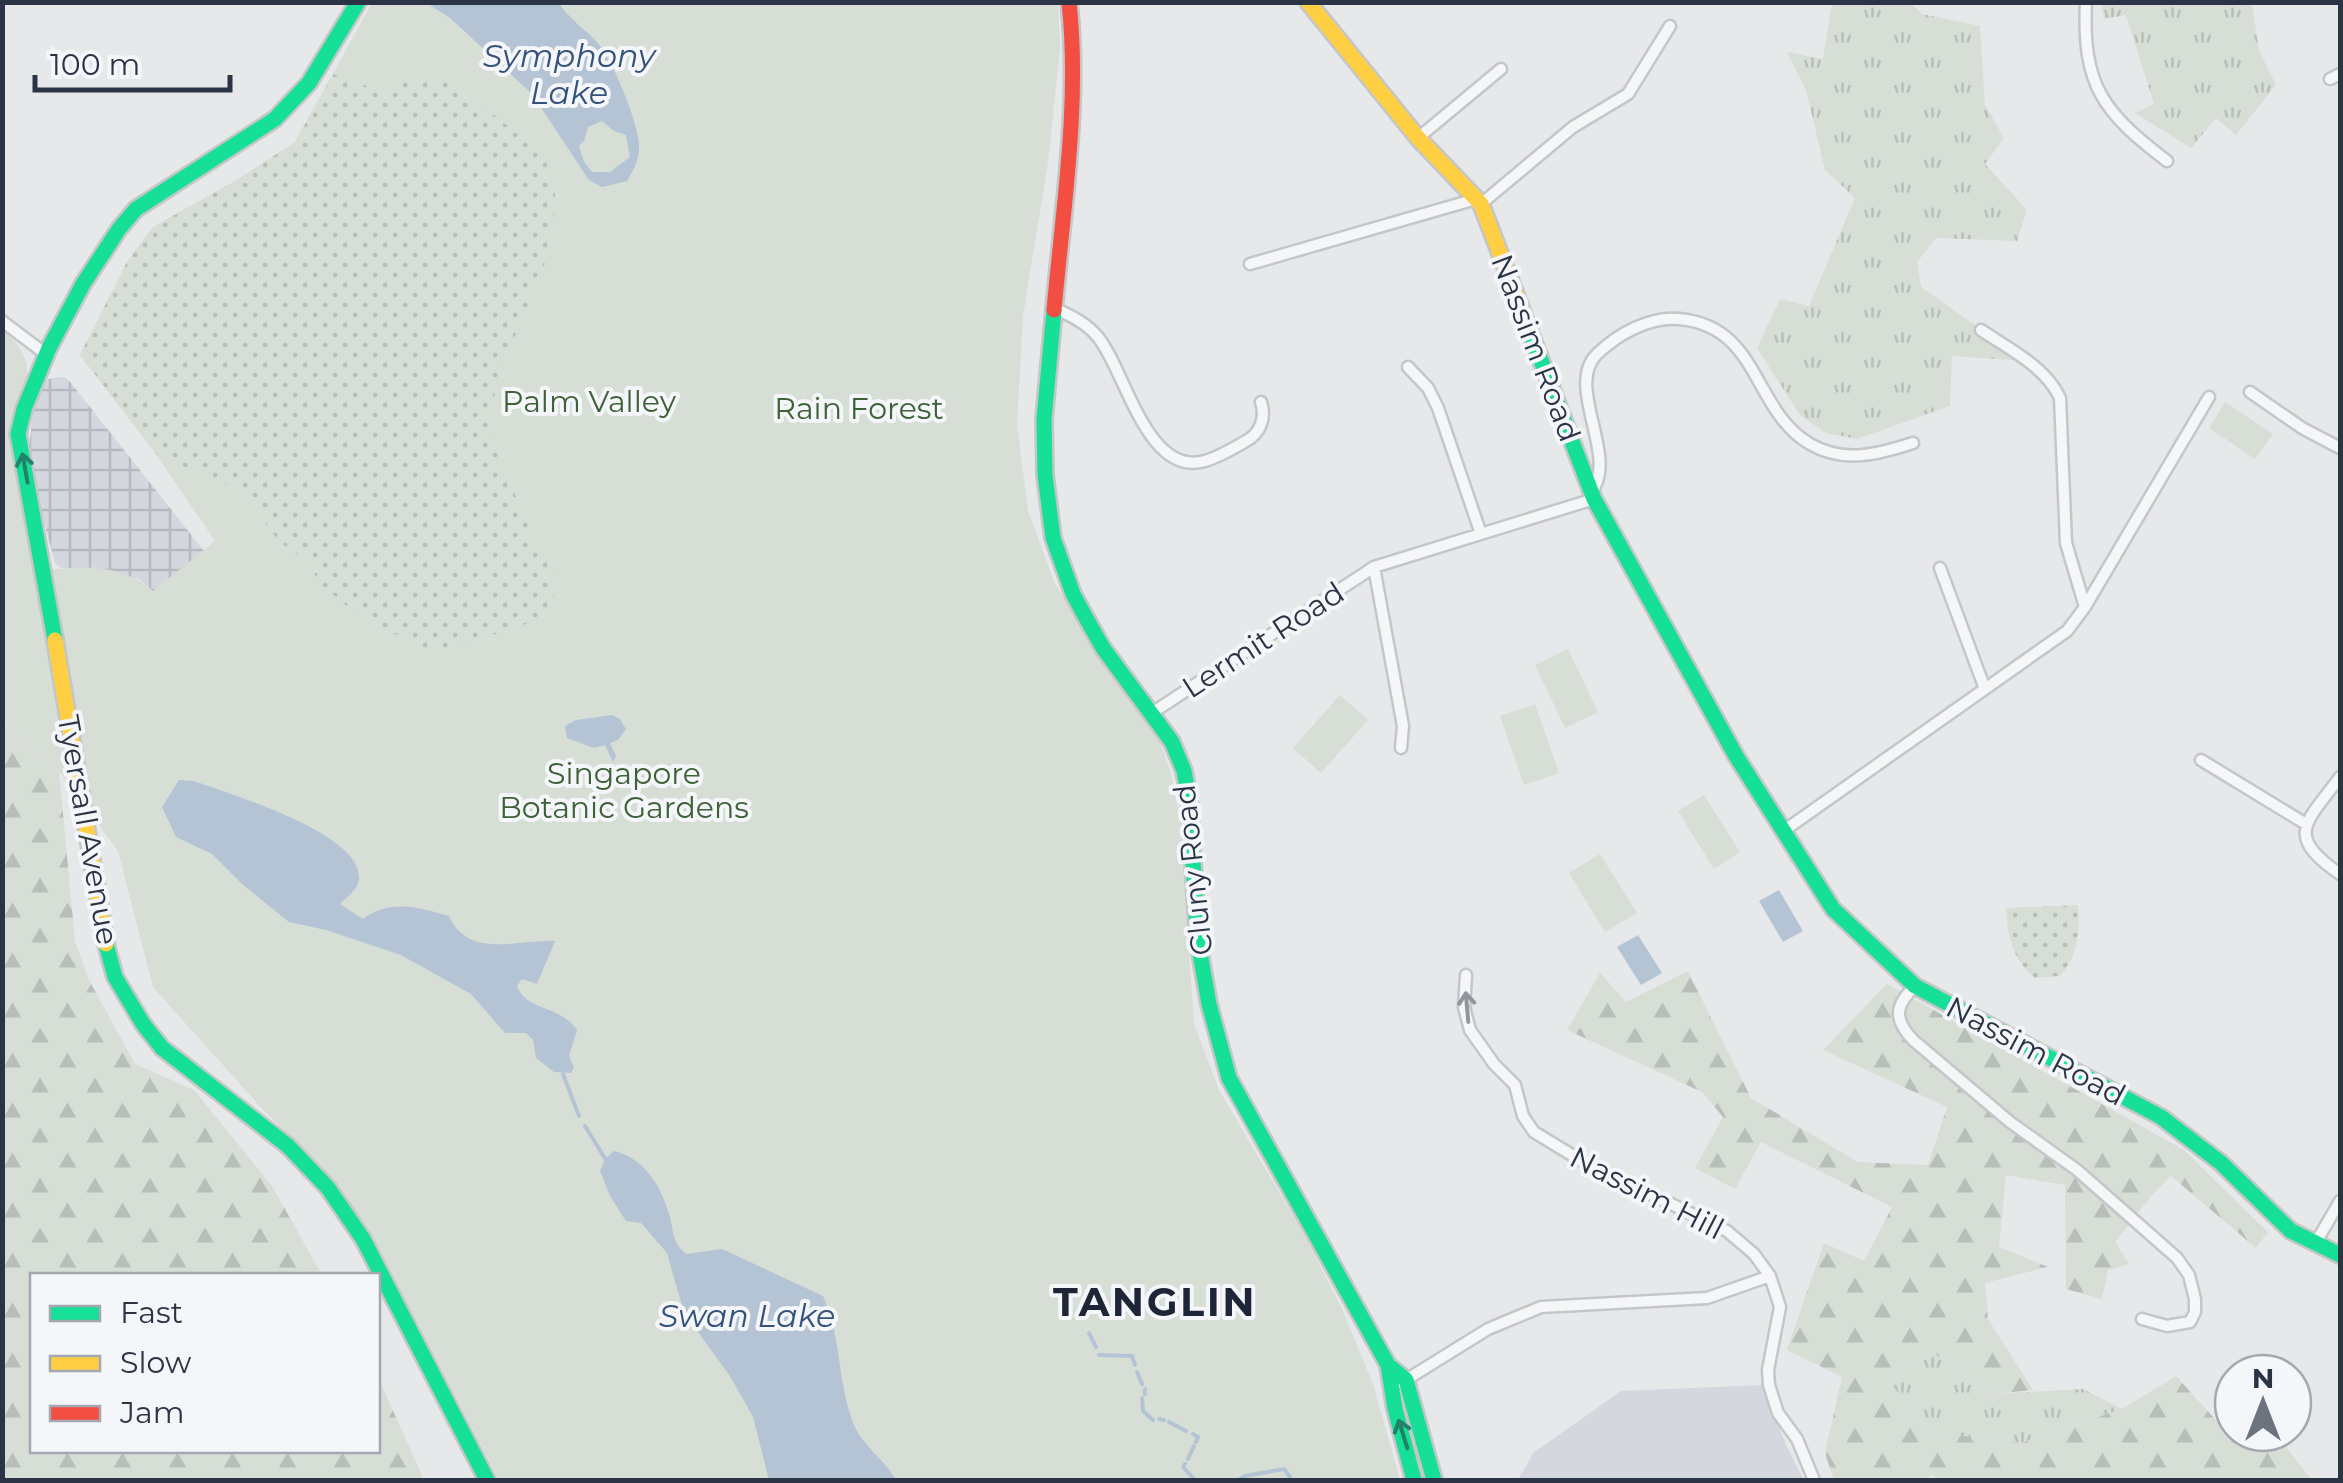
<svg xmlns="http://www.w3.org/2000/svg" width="2343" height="1483" font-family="Montserrat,sans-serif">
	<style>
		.built { fill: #d4d7dd }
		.industrial { fill: url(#industrial-grid) }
		.grass { fill: url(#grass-tufts) }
		.forest { fill: url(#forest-firs) }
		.park { fill: #d6ded6 }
		.garden { fill: url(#garden-dots) }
		.water { fill: #b4c4d5; fill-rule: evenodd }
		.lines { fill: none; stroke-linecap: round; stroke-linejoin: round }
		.stream { stroke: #b4c4d5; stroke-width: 4 }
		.street-casing { stroke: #c4c6c8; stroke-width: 15 }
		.fast-casing { stroke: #c4c6c8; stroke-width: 20 }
		.slow-casing { stroke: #c4c6c8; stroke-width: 20 }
		.jam-casing { stroke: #c4c6c8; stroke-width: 20 }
		.street { stroke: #f5f6f7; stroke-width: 10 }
		.fast { stroke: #16e098; stroke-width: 15 }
		.slow { stroke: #ffcf43; stroke-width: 15 }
		.jam { stroke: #f24e42; stroke-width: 15 }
		.oneway { stroke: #22816a }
		.oneway2 { stroke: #90959e }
		.labels { text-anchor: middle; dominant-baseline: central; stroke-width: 8; stroke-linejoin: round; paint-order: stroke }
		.street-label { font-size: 30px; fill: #2b3445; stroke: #f4f6f9 }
		.park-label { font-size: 30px; fill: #3f6138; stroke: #f4f6f9 }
		.water-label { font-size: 32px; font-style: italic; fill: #34527a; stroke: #f4f6f9 }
		.district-label { font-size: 40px; font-weight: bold; letter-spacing: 2.5px; fill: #1d2536; stroke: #f4f6f9 }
	</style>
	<defs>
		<pattern id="industrial-grid" width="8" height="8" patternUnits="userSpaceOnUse" patternTransform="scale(2.5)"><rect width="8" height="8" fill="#d4d7dd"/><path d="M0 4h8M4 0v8" fill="none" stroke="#b6b9bf"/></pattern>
		<pattern id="grass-tufts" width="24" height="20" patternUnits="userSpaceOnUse" patternTransform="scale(2.5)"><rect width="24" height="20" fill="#d6ded6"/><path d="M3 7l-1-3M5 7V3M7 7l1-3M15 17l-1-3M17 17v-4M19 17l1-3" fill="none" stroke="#b8bfb9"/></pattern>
		<pattern id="forest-firs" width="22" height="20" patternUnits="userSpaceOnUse" patternTransform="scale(2.5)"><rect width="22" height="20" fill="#d6ded6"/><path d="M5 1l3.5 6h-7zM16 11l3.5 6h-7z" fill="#b8bfb9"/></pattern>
		<pattern id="garden-dots" width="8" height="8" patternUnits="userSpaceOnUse" patternTransform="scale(2.5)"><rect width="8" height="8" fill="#d6ded6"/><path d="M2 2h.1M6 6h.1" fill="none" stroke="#b8bfb9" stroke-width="1.8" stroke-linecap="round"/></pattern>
	</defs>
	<rect width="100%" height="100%" fill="#e6e8ea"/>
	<!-- built -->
	<path class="built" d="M1763,1385L1786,1445L1804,1480H1518L1533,1453L1621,1391Z"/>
	<!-- industrial -->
	<path class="industrial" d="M59,377H65L71,383L204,551L153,591L139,579L95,568H61L55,563L31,472L29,451L33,409L41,388L48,379Z"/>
	<!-- grass -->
	<path class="grass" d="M1832,3H1911L1922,14L1980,26L1985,105L2004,138L1985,164L2027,210L2017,241L1936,238L1917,262L1921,287L2026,361L1952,356L1950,406L1857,439L1826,433L1800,415L1757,348L1780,299L1809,306L1855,198L1825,170L1806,90L1787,52L1823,59Z
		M2101,3H2252L2259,51L2276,85L2236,135L2216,118L2191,148L2135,113L2154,104L2126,15L2104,19Z
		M1935,1354L1994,1394L2083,1389L2122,1409L2021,1443L1931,1432L1885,1378Z"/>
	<!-- forest -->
	<path class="forest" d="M2,718L59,771L75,941L89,980L135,1064L194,1090L272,1186L322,1275L32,1276V1450H378V1377L424,1480H3Z
		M1688,971L1751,1098L1858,1162L1928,1165L1947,1107L1823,1050L1887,984L2184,1150L2268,1232L2256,1248L2171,1176L2152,1195L2115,1242L2129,1264L2108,1270L2102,1299L2066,1289L2065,1185L2006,1175L1999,1247L2048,1267L1985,1283L1988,1319L2033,1390L1994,1394L1935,1354L1886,1378L1931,1432L2021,1443L2122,1409L2176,1376L2222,1427L2233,1419V1433H2275L2312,1480H1945L1931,1475L1927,1480H1834L1825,1453L1842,1377L1787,1350L1824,1243L1864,1261L1892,1207L1761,1142L1735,1189L1695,1168L1723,1117L1702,1092L1567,1030L1600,973L1626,1002Z"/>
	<!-- park -->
	<path class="park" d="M372,3H1058L1060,48L1048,162L1023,316L1017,425L1028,511L1055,584L1160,741L1171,774L1180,818L1194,1024L1219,1090L1305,1236L1342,1309L1373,1384L1400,1480H499L373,1236L318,1162L264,1111L153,987L118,851L59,771L3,718L2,330C49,368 16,390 13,436L33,572C75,566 120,561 153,591L215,541L158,457L80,355L127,262L153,227L237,180L295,142Z
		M2225,402L2273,434L2255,459L2209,428Z
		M1568,649L1598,712L1565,728L1535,665Z
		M1340,695L1368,720L1321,773L1293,748Z
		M1535,704L1559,773L1524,785L1500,716Z
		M1704,795L1740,852L1714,869L1678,811Z
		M1600,854L1637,913L1605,932L1569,873Z"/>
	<!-- garden -->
	<path class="garden" d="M333,74L378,90L424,76L453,82L540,152L552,172L555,195L552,236L544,266L498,377L489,420L500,462L531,529L532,549H546V555H552L554,610L519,627L430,653L351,610L321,584L307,562L280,542L237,488L158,456L80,355L127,262L153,227L237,180L295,142Z
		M2078,905C2080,932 2078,956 2060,976L2035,978C2012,959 2008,937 2006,908Z"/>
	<!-- water -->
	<path class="water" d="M430,3H559C570,20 584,28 597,42C612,58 638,122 639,144C640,158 634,170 627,181L602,187L589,180L532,94L449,17L431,6ZM602,121L614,131L626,135L630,157L610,172H592L584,162L579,146L584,141L588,127Z
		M612,715L620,719L626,729L618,740L610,743L616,756L613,762L605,745L594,748L567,738L565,726L576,720Z
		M179,780L194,781C229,794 363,833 359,879C358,890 347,897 340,904L363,919C390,899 418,907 449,916C468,960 520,939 555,941L537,984L522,979L517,986C527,1012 559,1004 577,1030L569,1056L574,1067L571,1073L554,1072L536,1058L533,1040L526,1033H505L471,994L401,955L326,930L289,922L242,884L212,854L176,837L162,807Z
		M1779,890L1803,931L1783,942L1759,901Z
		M1638,935L1662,973L1641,985L1617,947Z
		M614,1151C645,1158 662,1188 670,1217C674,1234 672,1242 686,1254L722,1249L823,1296C842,1337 837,1383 854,1425C863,1446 885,1460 896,1480H769L753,1417L730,1376L684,1313L667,1253L641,1223L626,1221L610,1196L600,1171L605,1159Z"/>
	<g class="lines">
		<!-- stream -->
		<path class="stream" d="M563,1074L579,1116
			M585,1126L606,1160
			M1089,1333L1096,1347
			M1099,1355L1132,1356L1135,1365
			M1137,1372L1142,1384
			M1145,1394V1389
			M1142,1398L1143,1411L1153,1420
			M1159,1419L1164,1420
			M1169,1422L1186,1431
			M1193,1434L1198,1437L1196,1442
			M1188,1459L1194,1446
			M1185,1464L1183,1467L1195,1480
			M1238,1480L1245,1476L1284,1469L1290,1477"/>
		<!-- street casing -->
		<g class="street-casing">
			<path id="street" d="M2086,2C2082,86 2103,112 2167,161
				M2330,79L2340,74
				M1418,138L1501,69
				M1481,204L1573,127L1628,94L1670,26
				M1250,264L1476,199
				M1052,307C1069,315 1085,322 1097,336C1125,368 1146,478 1205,461C1219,457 1234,448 1246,441C1261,433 1266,417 1261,402
				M2,321L47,355
				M1981,330C2009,349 2046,367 2060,398L2066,543L2085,607
				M1408,367L1428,388L1438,408L1481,534
				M2250,392L2302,428L2340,448
				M1591,492C1620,458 1564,386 1597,354C1618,334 1650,316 1679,319C1760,326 1752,410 1810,444C1844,464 1879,454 1913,443
				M1374,567L1403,726L1401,748
				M1940,568L1985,689
				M1152,713L1374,567L1594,499
				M2201,760L2306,824
				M2340,777C2307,822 2283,835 2340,874
				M1782,832L2067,631L2085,607L2209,397
				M1466,975L1464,1007L1470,1030L1494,1064L1515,1085L1523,1116L1534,1132L1580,1160L1727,1231L1754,1254L1770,1276L1780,1307L1768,1370L1769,1385L1778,1413L1797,1439L1814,1480
				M1915,986C1895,1005 1893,1019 1913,1040L2010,1122L2077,1170L2177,1258L2189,1275L2195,1299V1312L2190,1322L2167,1326L2142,1319
				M2315,1244L2340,1201
				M1401,1383L1488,1329L1541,1307L1707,1298L1770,1276"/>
		</g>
		<!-- fast casing -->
		<g class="fast-casing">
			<path id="fast" d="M1519,303L1594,499L1736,756L1833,909L1915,986L2161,1117L2221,1163L2291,1231L2340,1255
				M1054,310L1044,419L1045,475L1053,538L1073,594L1086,618L1103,648L1172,742L1184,771L1189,798L1198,942L1209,1004L1229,1078L1388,1365L1406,1380L1434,1480
				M55,640L18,434L24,409L49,348L83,284L119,229L136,209L275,119L309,83L358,2
				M106,944L115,977L143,1024L162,1048L288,1146L328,1188L363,1239L487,1480
				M1388,1365L1395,1409L1414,1480"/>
		</g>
		<!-- slow casing -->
		<g class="slow-casing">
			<path id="slow" d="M1308,2L1418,138L1481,204L1519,303
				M55,640L106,944"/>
		</g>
		<!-- jam casing -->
		<g class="jam-casing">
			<path id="jam" d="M1054,310C1063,208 1080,104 1069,2"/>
		</g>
		<!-- street -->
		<use href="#street" class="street"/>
		<!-- fast -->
		<use href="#fast" class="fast"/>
		<!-- slow -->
		<use href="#slow" class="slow"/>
		<!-- jam -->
		<use href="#jam" class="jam"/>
	</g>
	<!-- one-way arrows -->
	<defs><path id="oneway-shaft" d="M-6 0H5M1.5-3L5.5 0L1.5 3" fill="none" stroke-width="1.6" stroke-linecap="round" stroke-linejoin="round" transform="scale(2.5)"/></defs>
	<g class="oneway">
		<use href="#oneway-shaft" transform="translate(25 468) rotate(-100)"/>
		<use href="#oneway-shaft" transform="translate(1403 1434) rotate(-107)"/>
	</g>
	<use class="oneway2" href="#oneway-shaft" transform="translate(1467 1007) rotate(-95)"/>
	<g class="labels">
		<!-- street labels -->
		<g class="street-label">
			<text transform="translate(1536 348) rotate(69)">Nassim Road</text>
			<text transform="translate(1263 640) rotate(-33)">Lermit Road</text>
			<text transform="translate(88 830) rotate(80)">Tyersall Avenue</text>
			<text transform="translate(1193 870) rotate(-96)">Cluny Road</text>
			<text transform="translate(2036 1051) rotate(28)">Nassim Road</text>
			<text transform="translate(1647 1193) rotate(27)">Nassim Hill</text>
		</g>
		<!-- park labels -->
		<g class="park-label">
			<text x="589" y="401">Palm Valley</text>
			<text x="859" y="408">Rain Forest</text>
			<text x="624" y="773">Singapore<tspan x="624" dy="34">Botanic Gardens</tspan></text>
		</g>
		<!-- water labels -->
		<g class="water-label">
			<text x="569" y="55">Symphony<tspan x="569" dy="37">Lake</tspan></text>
			<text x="747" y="1315">Swan Lake</text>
		</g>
		<!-- district labels -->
		<g class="district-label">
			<text x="1155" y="1301">TANGLIN</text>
		</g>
	</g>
	<!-- border -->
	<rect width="2343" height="1483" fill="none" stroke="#2b3445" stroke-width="10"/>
	<!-- legend -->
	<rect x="30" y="1273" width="350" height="180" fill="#f4f6f9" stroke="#a4a8b1" stroke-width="2.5"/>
	<rect x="50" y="1306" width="50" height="15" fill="#16e098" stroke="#a4a8b1" stroke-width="2.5"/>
	<text x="120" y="1323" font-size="30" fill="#2b3445">Fast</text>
	<rect x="50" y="1356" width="50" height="15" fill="#ffcf43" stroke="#a4a8b1" stroke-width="2.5"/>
	<text x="120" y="1373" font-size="30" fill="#2b3445">Slow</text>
	<rect x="50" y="1406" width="50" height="15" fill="#f24e42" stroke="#a4a8b1" stroke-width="2.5"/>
	<text x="120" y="1423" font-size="30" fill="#2b3445">Jam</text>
	<!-- north arrow -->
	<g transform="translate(2263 1403)"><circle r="48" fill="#f4f6f9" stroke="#a4a8b1" stroke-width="2.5"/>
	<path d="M0-8L18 38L0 25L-18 38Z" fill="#6c737f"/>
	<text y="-15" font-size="28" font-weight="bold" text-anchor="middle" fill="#2b3445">N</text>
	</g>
	<!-- scale -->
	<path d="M35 75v15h195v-15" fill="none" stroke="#2b3445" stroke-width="5"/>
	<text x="50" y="75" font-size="30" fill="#2b3445" stroke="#f4f6f9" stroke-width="8" paint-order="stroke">100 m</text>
</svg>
